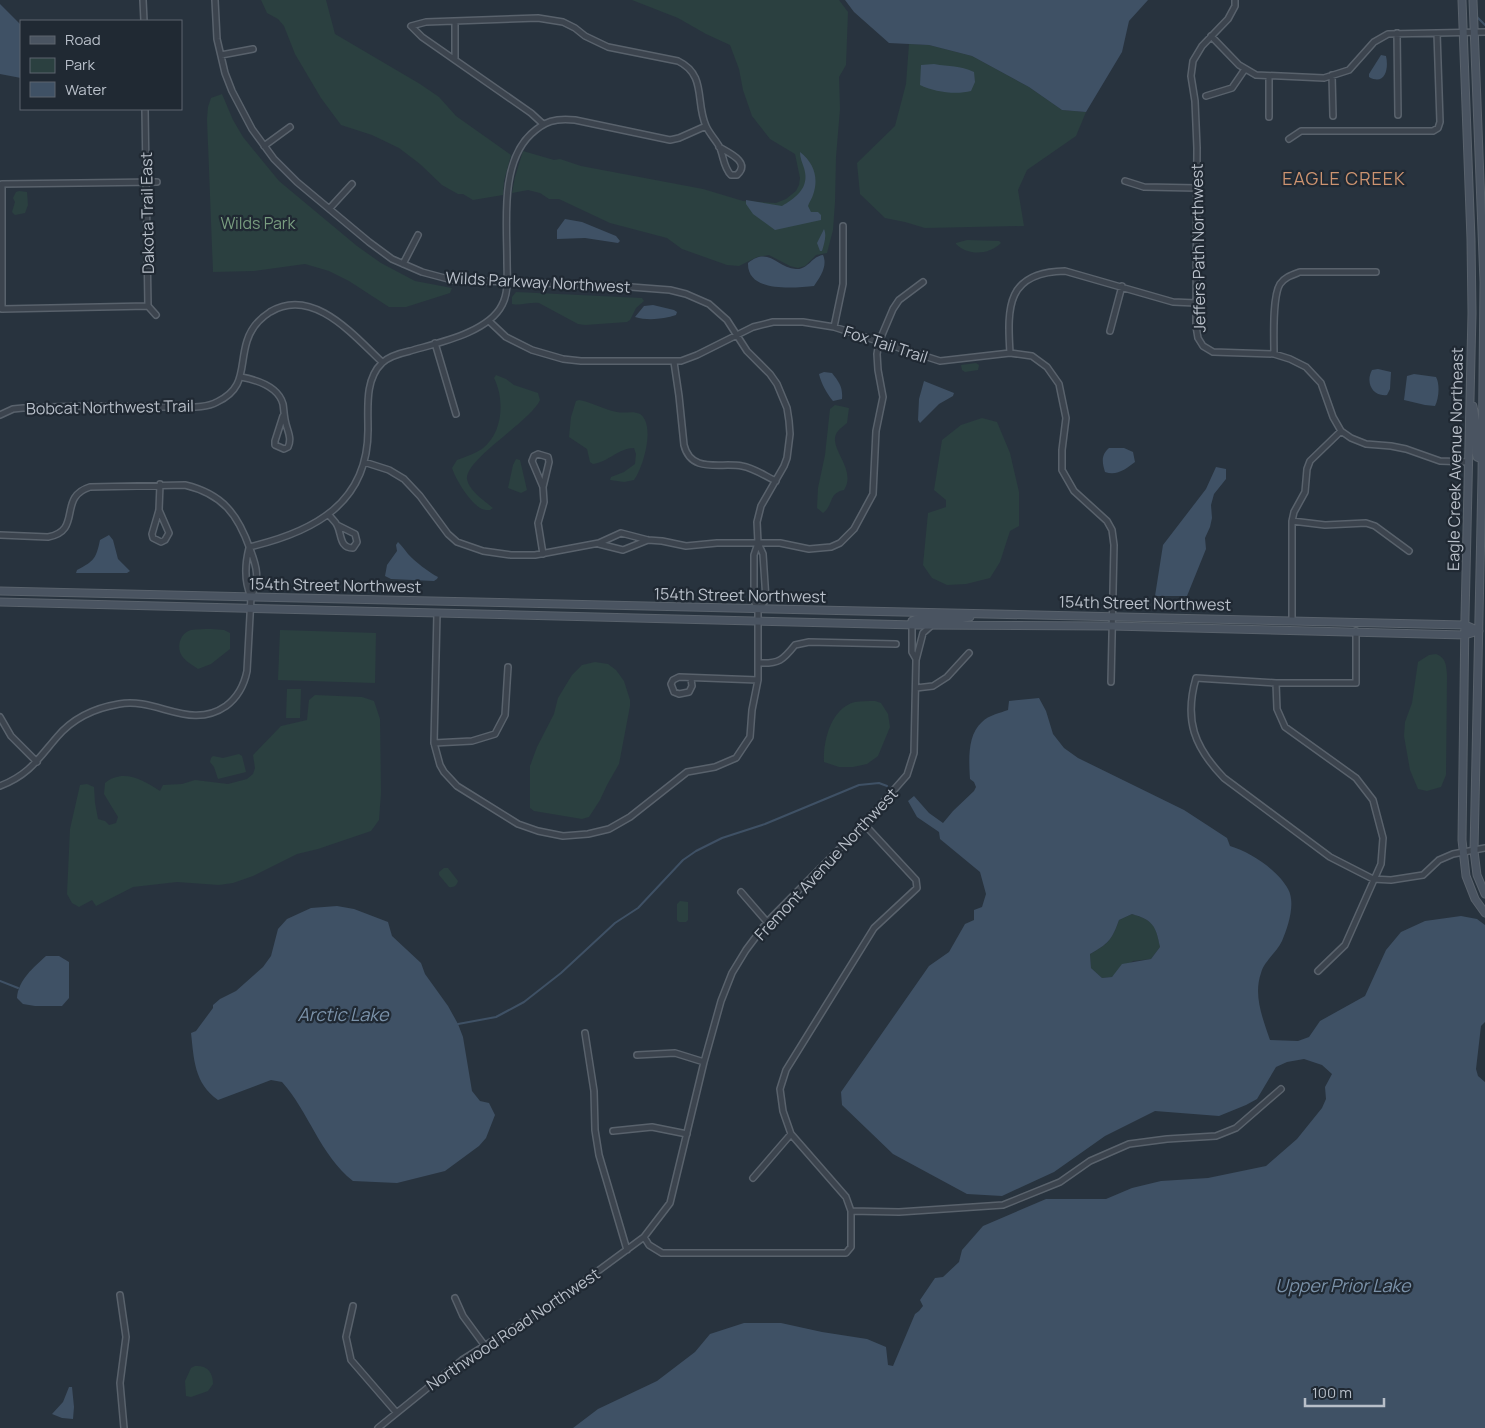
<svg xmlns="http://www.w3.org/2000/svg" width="1485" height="1428" font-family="Manrope,sans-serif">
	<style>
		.green { fill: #2b4040 }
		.water { fill: #3f5165; fill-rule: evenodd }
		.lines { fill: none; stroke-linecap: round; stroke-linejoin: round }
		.stream { stroke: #3f5165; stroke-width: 2 }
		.street-casing { stroke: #59626c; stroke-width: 8 }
		.secondary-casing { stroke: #59626c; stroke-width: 9 }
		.street { stroke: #3c444e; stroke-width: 5 }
		.secondary { stroke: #4a5461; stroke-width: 7 }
		.labels { text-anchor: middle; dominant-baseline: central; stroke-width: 4.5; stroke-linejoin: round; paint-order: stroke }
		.street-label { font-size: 16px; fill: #b8bfc9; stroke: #202933 }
		.park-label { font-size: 16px; fill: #789c7f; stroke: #202933 }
		.neighbourhood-label { font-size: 18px; letter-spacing: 1px; fill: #cc9370; stroke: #202933 }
		.water-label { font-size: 18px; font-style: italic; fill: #7b92a9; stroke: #202933 }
	</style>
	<rect width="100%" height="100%" fill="#28333e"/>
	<!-- green -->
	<path class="green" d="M261,0H326L335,34L420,84L439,97L456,116L511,155L504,181L503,195L473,200L463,194H458L442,185L420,164L399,148L372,135L341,125L321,98L295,54L284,26L278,19L267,13Z
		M632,0H839L848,12L846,65L839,77L840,109L836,157L835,202L833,230L827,253L816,255L805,266L798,268L790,266L769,255L757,257L739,266L727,265L682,249L667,238L610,223L559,199H549L540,193L528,190L512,193L515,177L523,151L554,160L560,159L581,166L703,189L743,201L776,203L786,199L796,191L799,185L800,178L795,154L770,139L752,116L743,90L739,69L730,45L706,34L678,18Z
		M909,44L929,45L972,56L1029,87L1062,110L1086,112L1076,136L1027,170L1018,190L1024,226L925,228L905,222L885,218L860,194L857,163L895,126L906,84Z
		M222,94L233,120L243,137L279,181L357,246L381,263L415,281L452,288L450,293L406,307H389L349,281L329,271L305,264L254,271L213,272L207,119L208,107L211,98Z
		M19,191L27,192L28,205L25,213L15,215L12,212L15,202L13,198L16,192Z
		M967,240L999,241L1001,243C989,255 968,256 956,244V243Z
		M516,292L642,298L644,301L636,308L630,320L627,322L585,325L578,324L539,303C529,302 521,306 512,304V297Z
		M976,363L979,365L978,370L965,372L962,370L961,365Z
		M496,375L506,379L514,385L538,393L540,400C531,421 465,459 467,479C469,491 485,501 493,508L490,510C488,510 484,510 482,509C470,503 456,480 452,468L457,460C465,457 474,454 482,449C503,433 505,400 494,378Z
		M579,400C592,402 604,410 617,412C624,414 633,410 640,414C656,425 643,468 634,480L624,482L610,480L611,477L624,472L635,464L636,454L634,448C619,448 608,462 593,464L590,462L587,449L569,437L571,417L576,401Z
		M835,405L849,408L847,423C844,426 840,428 838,431C825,447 858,468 844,490C828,493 834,505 823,513L817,508L818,488L825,455L830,409Z
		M982,418L997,422L1010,453L1019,492V526L1010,531L1000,562L990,578L966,584L947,585L932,578L923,565L928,513L946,507V500L934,490L942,440L961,425Z
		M516,459L520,460L527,490L521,493L508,488L513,465Z
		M211,629L224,630L230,633V649L211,664L198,669C193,665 186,662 182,656C176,647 180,633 191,630C197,629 205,629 211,629Z
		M280,630L376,633L375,683L278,680Z
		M1436,654C1446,658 1446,664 1447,675L1446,775L1441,787L1427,791L1418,789L1410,770L1404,736L1405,722L1412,703L1418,662L1429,655Z
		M595,662L608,664L616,670L624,681L630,700V706L619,764L607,785L600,800L589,817L582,819L534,811L530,808V766L537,747L554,714L558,698L572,675L582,665Z
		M287,689H301L300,718H286Z
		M315,695L362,697L374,701L380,719L381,793L379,820L371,831L318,849L297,854L253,876L233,883L219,885L177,882L133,887L96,906L92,900L79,907L72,903L67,894L70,829L80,785L87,784L94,787L95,803L98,819L105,821L109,825L116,823L118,817L104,794L105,783C123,768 143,780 160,791L163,785L182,784L195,780L228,784L247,779L253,774L255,768L253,755L281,726L307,720L309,700Z
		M875,701L881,703L888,714L890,727L878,756L867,764L853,767H839L824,762C823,741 831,708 855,702C861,701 868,701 875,701Z
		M239,754L242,756L246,772L218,779L214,767L210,762L211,758L213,756L223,758Z
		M444,868H448L458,881C457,885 454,888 449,887L439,875V872Z
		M680,901L688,902V920L686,922H679L677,920V904Z
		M1132,914C1154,921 1156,925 1160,947L1151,959L1133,961L1112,977L1102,978L1091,968L1090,954C1108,944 1112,940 1119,920Z
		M195,1366C207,1365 213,1372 213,1384L208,1391L191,1397L186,1396L185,1381L191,1368Z"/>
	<!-- water -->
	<path class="water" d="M845,0H1148L1129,21L1122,52L1086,112L1062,110L1029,87L972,56L929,45L889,43L854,12Z
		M0,4L21,25V78L0,74Z
		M1381,55L1386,56C1389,69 1385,86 1369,77V74Z
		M934,64C950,67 959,65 974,72L975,82L971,91C956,95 934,92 920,85L921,65Z
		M800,152C814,163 819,178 813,195C812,199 809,202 808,206L811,212H818L821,215V220L775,230L753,214L746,204V200L782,206C797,197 810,187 804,168C802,162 800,158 800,152Z
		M565,219L582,222L616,236L620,241L618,243L585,238L557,239V230Z
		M824,229C827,236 824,244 822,251H820L817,243Z
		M823,255C828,266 820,277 814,286C794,288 747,293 748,263C769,246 777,268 796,269C808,270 812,256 823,255Z
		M653,305L674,310L677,312L676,315C664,319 648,321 635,317L644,306Z
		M1378,369L1391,372L1390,389L1387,395C1373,397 1365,383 1372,370Z
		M824,372L832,373C839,382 843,387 842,399L833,401C827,394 821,383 819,374Z
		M1414,374L1436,377C1440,384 1439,398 1435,406L1425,405L1404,400L1407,376Z
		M924,381L954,393L953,396L939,404L920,423L918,420L919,399Z
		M1109,448H1124L1133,452L1135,462C1126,469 1117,476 1105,472C1102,462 1101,455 1109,448Z
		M1216,467L1226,469V479L1214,494L1211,505L1212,518L1210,527L1205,538L1206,549L1187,596H1155L1163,545L1206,489Z
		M109,535L113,540L118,559L130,571L127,573H76L77,570C94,561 96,559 100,540Z
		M398,542C402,546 405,550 408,554C414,561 430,573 438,577L437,579L434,581L391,579L385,576L387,565L397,551L396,545Z
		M1039,698L1046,711L1053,734L1064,748L1078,758L1184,810L1227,838L1230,846C1250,852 1278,870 1288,889C1296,903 1288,927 1282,941C1277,952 1264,961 1261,973C1253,996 1263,1019 1270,1040L1298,1041L1309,1037L1320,1021L1365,996L1386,950L1401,932L1425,921L1461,916L1477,919L1485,925V1022L1481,1026L1476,1069L1478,1076L1485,1082V1428H573L598,1409L657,1381L695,1352L710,1334L744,1323H781L822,1332L867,1339L886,1347L888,1365L893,1366L915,1314L919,1311L923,1306L920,1300L935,1278L943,1277L959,1262L962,1250L983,1226L1046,1199H1106L1132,1188L1161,1181L1208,1178L1266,1166L1297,1139L1322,1108L1326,1099L1325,1087L1332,1074L1322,1065L1304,1059L1287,1062L1276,1067L1257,1099L1246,1105L1219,1116L1155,1111L1105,1136L1054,1172L1002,1196L967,1194L893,1154L842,1105L841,1092L929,966L949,952L965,924L974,920V910L982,907L986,894L980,872L940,839L939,832L917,817L908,801L914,796L929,813L943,823L953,811L974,791L976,787L974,782L970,779C969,761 967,735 982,722C989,715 1000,713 1008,710L1009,701ZM1132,914C1153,920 1156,926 1160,947L1151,959L1122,964L1112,977L1102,978L1091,968L1090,954C1108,944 1112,940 1119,920Z
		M337,906L354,909L388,922L392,936L421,963L425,974L448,1006L458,1024L463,1037L472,1091L480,1101L489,1103L495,1115L486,1138L479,1146L445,1171L397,1183L353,1181C320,1155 309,1112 282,1082L271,1080L218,1100C194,1083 194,1059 191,1033L196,1031L213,1008V1005L220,999L236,991L263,967L271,956L278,929L287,919L311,908Z
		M46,956H59L69,962V998L62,1006H35L23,1004L17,998C18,980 34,967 46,956Z
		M69,1387H72L74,1407L73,1419L62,1418L52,1414L63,1402Z"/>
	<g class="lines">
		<!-- stream -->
		<path class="stream" d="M1476,16L1485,25
			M0,981L18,988
			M458,1024L496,1017L524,1002L561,973L615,923L638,908L683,860L696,851L722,838L765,824L859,785L879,783L887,786"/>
		<!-- street casing -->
		<g class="street-casing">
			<path id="street" d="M143,0L144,21
				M215,0L217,39L225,73L232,91L252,129L274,159L297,182L369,242L392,259L422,272L452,280L618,286L670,290L686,294L709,304L727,320L747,351L770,374L777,384L787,408L789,421L790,434L787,458L784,466L761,506L757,522L758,543L754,555V601L758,609V680L752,710L750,737L736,758L715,767L687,772L630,817L609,829L588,834L563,836L538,831L518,824L457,786L444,772L440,765L434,743L437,613
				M1235,0V6L1228,19L1202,46L1193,61L1191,76L1195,101L1197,148L1196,326L1198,338L1203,346L1213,352L1274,354L1290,359L1306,367L1321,383L1333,417L1341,431L1351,438L1366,444L1391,446L1406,449L1440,461L1469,462
				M1397,33L1398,115
				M1211,36L1239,65L1256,75L1324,78L1349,70L1374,42L1388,34L1485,32
				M221,55L253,49
				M455,59V21
				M1332,75L1333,116
				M1206,96L1232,88L1245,69
				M145,109L148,306L156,315
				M1269,117V76
				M543,124L531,113L422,37L411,26L426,22L538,18L563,22L575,28L585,36L608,47L678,61C707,75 695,102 706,126C709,133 715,139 719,146C724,156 723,167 731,175H737C751,162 729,153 719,147
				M1289,139L1301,131H1433L1438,128L1440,122L1437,33
				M264,146L290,127
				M1125,181L1144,187L1197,188
				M2,184L157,182
				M2,184V309
				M330,208L352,184
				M403,264L418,235
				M2,309L148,306
				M489,321L506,337L532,350L563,359L581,361H681L697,355L753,327L773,322H803L834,327L940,361L1010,353L1032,356L1047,367L1059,384L1066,418L1062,450V470L1074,491L1107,521L1112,530L1114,545L1111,682
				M834,327L843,284V226
				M1110,331L1122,286
				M435,343L456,414
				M1010,353C1007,306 1007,272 1065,271L1173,302L1196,303
				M1274,354C1274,338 1272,297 1280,284C1285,277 1292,275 1300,272H1376
				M674,362L679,396L684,445C691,474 721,462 742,466C754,468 765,476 776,481
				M241,377C257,380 278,386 283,404C284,410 284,417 286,424C288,432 292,439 288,447L284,449L275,445V441L283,416
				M0,415L13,409L23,408C49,407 74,406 100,406C126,406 153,407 179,407C192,407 206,408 217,402C247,388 239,366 247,341C251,328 259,319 270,312C313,286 354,336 382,362
				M364,462L389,470L404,479L420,496L448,534L457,542L483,551L511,555H535L599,543L621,533L648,540L662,541L686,546L717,543H780L809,549L831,547L840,543L854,529L873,494L876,431L883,397L878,370L877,354L879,342L893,309L899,300L923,282
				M543,487L549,462L548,457L538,454L534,456L532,461L543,487L544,502L538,523L543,554
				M159,510L169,533L165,540L161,542L153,538L152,534L159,510L160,484
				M329,515C331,518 335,521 337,525C342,534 339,548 353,548L357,542L355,534L337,525
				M1292,521L1325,525L1366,523L1375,526L1409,551
				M0,535L48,537C83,531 57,497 90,487L185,485C223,494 238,515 250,549C257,567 260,579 251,597L247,671C244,686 238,697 226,706C190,731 157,697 119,704C95,708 73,718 57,737C38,759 29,775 0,786
				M758,543L763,554L766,600L758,609
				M599,544L623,550L648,540
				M249,547C314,532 369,503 368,428C368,407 365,379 382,363C388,357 401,353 410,351C437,343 488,333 502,305C509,292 507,275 507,261C507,222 500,163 531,134C545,121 555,118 575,120L670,140L679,138L706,126
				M249,548C245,564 244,581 251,597
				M1292,620V521L1294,512L1305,492L1307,469L1310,461L1341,431
				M912,625V652L916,659
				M1356,631V683H1276L1196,678C1184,720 1194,747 1224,778L1330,857L1373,879L1391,880L1423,875L1439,860L1453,854L1485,848
				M759,663C779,664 783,660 795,645L809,642L896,644
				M691,679L692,686L689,692L679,694L674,692L671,684L673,680L679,677L758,680
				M1276,683L1277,709L1285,727L1356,778L1373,800L1383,838L1381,864L1345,945L1318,971
				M916,688L933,686L947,677L969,653
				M0,717L11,736L37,762
				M434,743L472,741L495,734L505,715L508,667
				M741,892L767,922
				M585,1033L594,1091L595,1130L599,1155L627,1250
				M637,1055L675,1053L704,1062
				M613,1131L652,1127L687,1134
				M753,1178L791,1134
				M851,1211L899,1212L1003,1205L1060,1182L1090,1161L1129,1144L1167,1139L1216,1136L1236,1128L1281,1089
				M644,1237L649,1245L662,1253H846L851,1247V1211L846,1197L791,1134L783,1111L780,1089L786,1070L874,928L917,888L916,880L864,824
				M120,1295L126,1337L120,1383L124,1428
				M455,1298L463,1316L485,1346
				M353,1306L346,1337L351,1360L396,1412
				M378,1428L462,1360L564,1296L644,1237L670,1203L704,1062L721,1001L732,973L746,950L767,922L864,824L907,775L914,753L916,660L923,633L932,625"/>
		</g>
		<!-- secondary casing -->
		<g class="secondary-casing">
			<path id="secondary" d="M1462,0L1471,239L1472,313L1465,617L1462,840L1466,876L1475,899L1485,913
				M1473,0L1484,282L1482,476L1474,851L1477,875L1485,894
				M1473,406L1476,424V453L1477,457L1482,459
				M0,591L1465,625L1479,631
				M0,602L916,625L1112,626L1465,635L1478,631
				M912,625V621L917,619H957L970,617"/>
		</g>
		<!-- street -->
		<use href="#street" class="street"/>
		<!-- secondary -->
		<use href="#secondary" class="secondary"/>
	</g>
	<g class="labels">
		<!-- street labels -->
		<g class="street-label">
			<text transform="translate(147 213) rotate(-91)">Dakota Trail East</text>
			<text transform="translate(1198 248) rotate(-91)">Jeffers Path Northwest</text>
			<text transform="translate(538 282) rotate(3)">Wilds Parkway Northwest</text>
			<text transform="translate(886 344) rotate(18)">Fox Tail Trail</text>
			<text transform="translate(110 407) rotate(-1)">Bobcat Northwest Trail</text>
			<text transform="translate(1455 459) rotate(-89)">Eagle Creek Avenue Northeast</text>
			<text transform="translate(335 585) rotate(1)">154th Street Northwest</text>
			<text transform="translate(740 595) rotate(1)">154th Street Northwest</text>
			<text transform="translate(1145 603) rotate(1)">154th Street Northwest</text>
			<text transform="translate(826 864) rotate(-47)">Fremont Avenue Northwest</text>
			<text transform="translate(513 1329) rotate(-34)">Northwood Road Northwest</text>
		</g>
		<!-- park labels -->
		<g class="park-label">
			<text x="258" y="223">Wilds Park</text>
		</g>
		<!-- neighbourhood labels -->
		<g class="neighbourhood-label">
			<text x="1344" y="178">EAGLE CREEK</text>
		</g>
		<!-- water labels -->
		<g class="water-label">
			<text x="343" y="1014">Arctic Lake</text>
			<text x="1343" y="1285">Upper Prior Lake</text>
		</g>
	</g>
	<!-- legend -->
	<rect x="20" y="20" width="162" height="90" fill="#202933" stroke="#5d656f"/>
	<rect x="30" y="36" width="25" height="8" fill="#4a5461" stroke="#5d656f"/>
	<text x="65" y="45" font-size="15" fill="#b8bfc9">Road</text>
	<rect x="30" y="58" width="25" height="15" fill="#2b4040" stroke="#5d656f"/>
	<text x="65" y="70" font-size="15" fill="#b8bfc9">Park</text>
	<rect x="30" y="82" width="25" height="15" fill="#3f5165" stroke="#5d656f"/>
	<text x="65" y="95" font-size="15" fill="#b8bfc9">Water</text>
	<!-- scale -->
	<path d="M1305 1398v8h79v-8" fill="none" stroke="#b8bfc9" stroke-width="2.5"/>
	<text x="1312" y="1398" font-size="15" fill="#b8bfc9" stroke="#202933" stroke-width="4" paint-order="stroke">100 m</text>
</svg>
